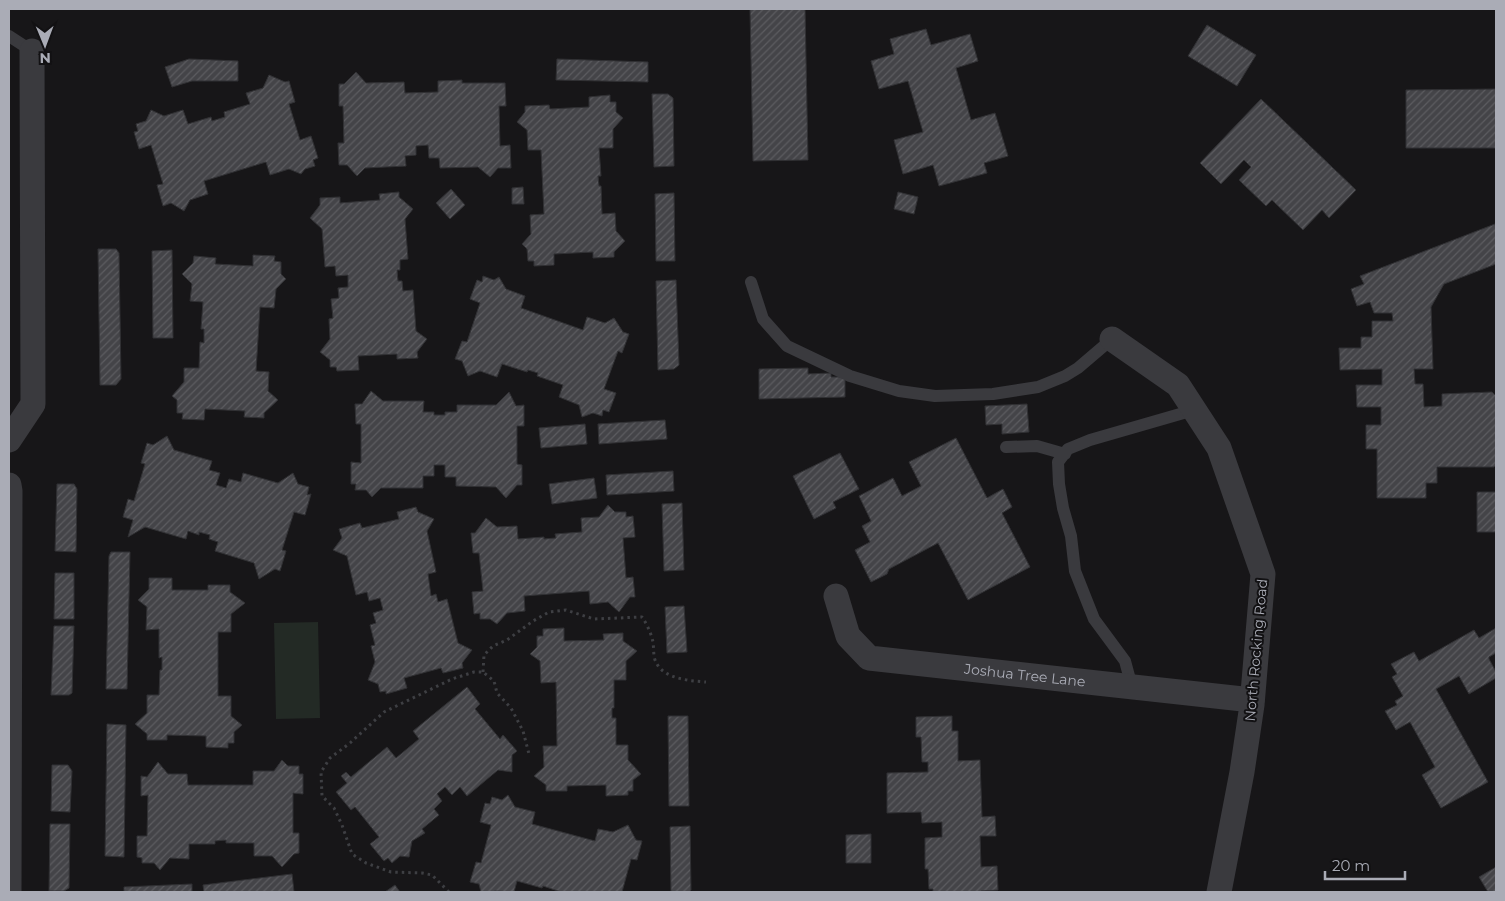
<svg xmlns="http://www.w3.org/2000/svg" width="1505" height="901" font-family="Montserrat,sans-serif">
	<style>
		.green { fill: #232a25 }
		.building { fill: url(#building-hatch); stroke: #313134 }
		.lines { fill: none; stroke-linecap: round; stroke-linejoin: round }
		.path { stroke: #3e3f43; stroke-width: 3; stroke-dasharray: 2.5 4; stroke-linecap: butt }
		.service { stroke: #3a3a3e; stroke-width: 12 }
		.minor { stroke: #3a3a3e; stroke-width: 25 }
		.labels { text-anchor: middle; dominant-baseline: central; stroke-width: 4; stroke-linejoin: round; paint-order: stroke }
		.street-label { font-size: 14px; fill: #aaacb6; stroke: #121113 }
	</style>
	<defs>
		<pattern id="building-hatch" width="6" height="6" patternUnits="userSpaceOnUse" patternTransform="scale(1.25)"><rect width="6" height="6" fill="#444448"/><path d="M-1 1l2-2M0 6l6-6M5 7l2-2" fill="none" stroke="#5c5c60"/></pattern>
	</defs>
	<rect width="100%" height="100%" fill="#171618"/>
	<!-- green -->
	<path class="green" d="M318,622L320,718L276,719L274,623Z"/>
	<!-- building -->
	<path class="building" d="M750,9H805L808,160L753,161Z
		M1207,25L1256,55L1237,86L1188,56Z
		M926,29L931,45L970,34L978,61L956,68L971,120L995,113L1008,156L984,163L987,173L939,186L933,165L903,174L894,140L923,132L908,81L879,89L871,61L894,54L890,39Z
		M189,59L238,61V81H192L172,87L165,67Z
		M557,59L648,62V82L556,80Z
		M356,72L366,83L404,82L405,93L438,92V81L462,80V83H505L506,106H499L500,146L510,145L511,168H498L490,177L478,167L440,168L439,158H429L428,145L416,146V155L405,156L406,166L365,168L357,176L347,165H339L338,143H344L343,106H339V84H344Z
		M269,75L285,82L289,81L295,102L289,104L300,140L311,136L318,158L313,160L315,166L305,169L301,174L289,169L270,175L266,162L204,181L208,194L190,200L184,211L171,203L163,206L157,185L163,184L151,145L139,149L134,132L138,131L136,124L146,121L151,110L164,116L183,110L188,124L211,117L212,121L225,117L224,112L250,104L246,93L263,88Z
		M1496,89V148H1406V90Z
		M652,94H668L673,98L674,166L654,167Z
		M610,95V102H616V112L623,118L613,129V148H599L601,176H598L599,186H601L602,214L615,213L616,231L625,241L614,252V257L593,258V252L554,254V265L534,266V261H528L527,249L522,244L531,234L530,215L544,214L541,150H528L527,130L517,122L525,112V106L549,105L550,109L589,107V97Z
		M1261,99L1356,190L1329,218L1322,210L1303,230L1272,200L1266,206L1239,180L1251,167L1244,160L1221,184L1200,163Z
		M523,187L524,204H512V188Z
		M451,189L465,205L450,219L436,203Z
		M399,192V197L413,209L405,219L408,259L400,260V270H397L398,281H402L403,291L413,290L416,331L427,339L417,352L418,358L397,359V354L358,356L359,370L337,371L336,367H330V360L320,352L330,339L329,319L333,318L331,299L339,298L338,288L348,287V275L336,276L335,266L325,267L322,229L310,218L320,205V198L340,197V203L380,200L379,194Z
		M898,192L918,197L914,214L894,209Z
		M674,193L675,261H656L655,194Z
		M1495,224L1496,228V264L1444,284L1431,307L1433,369H1414L1415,384H1423L1424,407L1442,406V394L1492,392L1496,396V465L1494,467H1437V483H1426V498H1377V449H1366V425H1381V407H1357L1356,385H1382V369L1340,370L1339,348H1361V337H1372V321H1393L1392,313H1374L1370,302L1357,306L1351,289L1364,284L1360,276Z
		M98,249H116L119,253L121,379L116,385H100Z
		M172,250L173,338H153L152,251Z
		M253,255L275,256L274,261L281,262V274L286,279L276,289L274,308L260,307L256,371L269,372L268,391L278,400L264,413V418L244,417L245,411L205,409L204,420L182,419L183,413H177V400L172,396L184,382V368H199L200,342L204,343V329H201L203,302L190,301L192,284L182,274L193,263L194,256L216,258L215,264L253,266Z
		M483,276L494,280L499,277L506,289L525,296L521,308L583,330L587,317L605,323L614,318L623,332L629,334L622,353L618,351L604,389L616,393L609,412L603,410L602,416L593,413L582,417L579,405L559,397L563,385L537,376L538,373L528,370L527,372L502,364L497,377L480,371L468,376L462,361L455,359L462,341L467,342L480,303L470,299L477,280L482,282Z
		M676,280L679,365L674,369L658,370L656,281Z
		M808,368V374L831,373V377H845V397L759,399V369Z
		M371,391L383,401H424L423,412H434V415H445V412H457V405H496L509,392L516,406L524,405V426H517V464L522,465V485H517L506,498L496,487L456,486V477H445V465H434V476H423V488H381L372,497L366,490H355L356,484H351V462L361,463V424H356L355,404H362Z
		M1027,404L1029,432L1002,434V424L986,425L985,406Z
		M665,420L667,439L599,444L598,424Z
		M585,424L587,444L541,448L539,428Z
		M167,436L174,450L212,461L209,470L220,473L216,485L226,488L229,479L241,482L243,473L278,483L293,473L298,484L309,487L307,495L311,494L305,515L294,512L282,550L286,551L280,571L275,569L259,579L254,563L215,551L218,542L209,539L210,535L199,532V535L188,531L186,539L145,527L128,537L133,520L123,517L128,499L134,501L145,464L141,463L147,443L153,445Z
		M956,438L987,498L1003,489L1012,507L1002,513L1030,567L968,600L938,543L889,569L887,574L871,582L855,550L870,542L862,526L871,521L859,496L893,478L902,496L921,486L909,462Z
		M840,453L859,489L833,502L836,508L814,519L793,476Z
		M673,471L674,491L607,495L606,475Z
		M594,478L597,498L552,504L549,484Z
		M57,484H74L77,489L76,552L55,551Z
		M1477,492H1496V532H1477Z
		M682,503L684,570L664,571L662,504Z
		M608,505L615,512H626V517L633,516L635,537L623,538L626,578L633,577L635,597H630L619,612L608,602L590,604L589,591L524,596L525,611L507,613L497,624L490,619H480V613L474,614L472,592L483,591L479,553H473L471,533H475L486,518L497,527L517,526L518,539L544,537V539L556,538L555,534L582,532L581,518L599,517Z
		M416,507L418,512L434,519L427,531L436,572L428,574L431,596L436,594L438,602L447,599L458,643L472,650L462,663L463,668L443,673L441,668L404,678L407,688L386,694V691L380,692L378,684L368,680L375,662L371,646L375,645L370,625L376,623L373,613L383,610L380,598L369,601L367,592L356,595L347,556L333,550L342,538L339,529L360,523L362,528L399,519L397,512Z
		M111,552H130L127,689H106L109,556Z
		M55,573H74V619H54Z
		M149,578H172V590H208V585H230V592L245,603L231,614V632H218V696H231V716L242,725L234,732V743H228V748L206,747V736L167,735V740H147V734L135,724L147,713V695H159L160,670H162V657L159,658V629L146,630L147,607L138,600L149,589Z
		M684,606L687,652L667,653L665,607Z
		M54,626H74L72,693L69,695H51Z
		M564,628V641L604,640L603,634L623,633V641L637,651L626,661V680H614V708H612V718H616V745H628V760L641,774L633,780V791H628V795L606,796V785L567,786V791H546V785L534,776L544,767L543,746H557L556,682L541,683L540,661L530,654L537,647V636H543V629Z
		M1496,628V653L1489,657V659L1496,672V678L1469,694L1459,676L1436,689L1488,782L1441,808L1422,775L1435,767L1410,722L1396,730L1385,711L1397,705L1395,701L1403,696L1392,677L1397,674L1391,664L1414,652L1419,661L1474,630L1479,638Z
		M467,687L480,704L475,709L500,739L503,735L517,751L512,755V772L498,770L467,796L460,787L452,795L445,787L437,794L442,801L434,809L439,815L422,829L425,833L412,841L409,857L400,856L392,863L388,858L384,861L370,844L379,837L355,807L351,810L336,792L347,783L341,776L346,772L351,777L387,747L396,758L419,739L413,731Z
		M668,716H688L689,806H669Z
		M952,716V731H958V761L980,760L982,817L995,816L996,836H980L981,867L997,866L998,890L981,891V892H933V889H929L928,869H925V838L942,837V822L922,823L921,812L887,813V773L928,772V762H922L921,737H916V717Z
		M107,724L126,725L124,857L105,856Z
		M282,760L288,766H299V774H303V794L293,793V833H299V853L294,854L282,867L272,856H254V843H226V840L215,841V844H189V859L170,858L160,870L154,863H142V858L137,857V836H147L148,795L141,796V776L147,777L158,762L168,774H187L188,785H253V771H274Z
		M52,765H68L72,771L70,812L51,811Z
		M508,795L515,807L535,812L532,824L595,841L598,829L613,832L628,825L636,840L642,841L637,860L631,859L622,892H561L543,886L542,888L517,881L514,892L495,891L493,892H481L479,884L470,882L476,862L481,863L491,825L480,822L485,803L490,804L492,797L502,800Z
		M50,824H70L69,888L64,891H49Z
		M690,826L691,890L689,892H671L670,827Z
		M871,834V863H846V835Z
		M1496,867V892H1488L1479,877Z
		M292,874L294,892H204L203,885Z
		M192,884V892H124V887Z
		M395,885L400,892H385Z"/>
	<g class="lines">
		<!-- path -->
		<path class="path" d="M483,672L484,655L493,646L507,640L533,621L549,612L566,610L594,619L642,617C647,624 651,633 653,642C654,649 653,657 656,662C663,679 691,681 706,682
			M449,892L432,875L422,873L391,872L366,863L352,854L342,825L334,808L322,796L321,772L330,758L350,743L384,712L452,679L474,672H483L494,681L497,693L511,708L523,731L529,754"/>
		<!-- service -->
		<path class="service" d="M9,36L32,51
			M751,282L763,319L787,346L850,376L899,391L935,396L993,394L1038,387L1065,376L1078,368L1112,339
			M1006,447L1037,446L1065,454
			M1132,687L1125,661L1094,619L1075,571L1071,536L1063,508L1059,484L1058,462L1068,449L1090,440L1194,410"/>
		<!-- minor -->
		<g class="minor">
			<path d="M1112,339L1178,385L1219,448L1263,574L1252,705L1242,772L1219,892"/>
			<path d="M9,440L33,404L32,51"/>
			<path d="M9,485L10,491L9,892"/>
			<path id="s1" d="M836,596L848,636L869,658L1252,700"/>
		</g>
	</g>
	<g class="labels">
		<!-- street labels -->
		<g class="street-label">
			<text transform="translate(1256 650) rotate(-85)">North Rocking Road</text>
			<text stroke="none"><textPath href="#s1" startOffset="229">Joshua Tree Lane</textPath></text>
		</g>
	</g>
	<!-- border -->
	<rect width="1505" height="901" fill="none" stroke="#aaacb6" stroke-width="20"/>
	<!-- north arrow -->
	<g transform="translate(45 45) rotate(179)" stroke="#121113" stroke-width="4" paint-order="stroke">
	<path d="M0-4L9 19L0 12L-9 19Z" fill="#aaacb6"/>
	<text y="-8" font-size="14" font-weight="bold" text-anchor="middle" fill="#aaacb6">N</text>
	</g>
	<!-- scale -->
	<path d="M1325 871v8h80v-8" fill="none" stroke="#aaacb6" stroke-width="2.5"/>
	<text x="1332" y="871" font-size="15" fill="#aaacb6" stroke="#121113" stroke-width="4" paint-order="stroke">20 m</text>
</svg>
